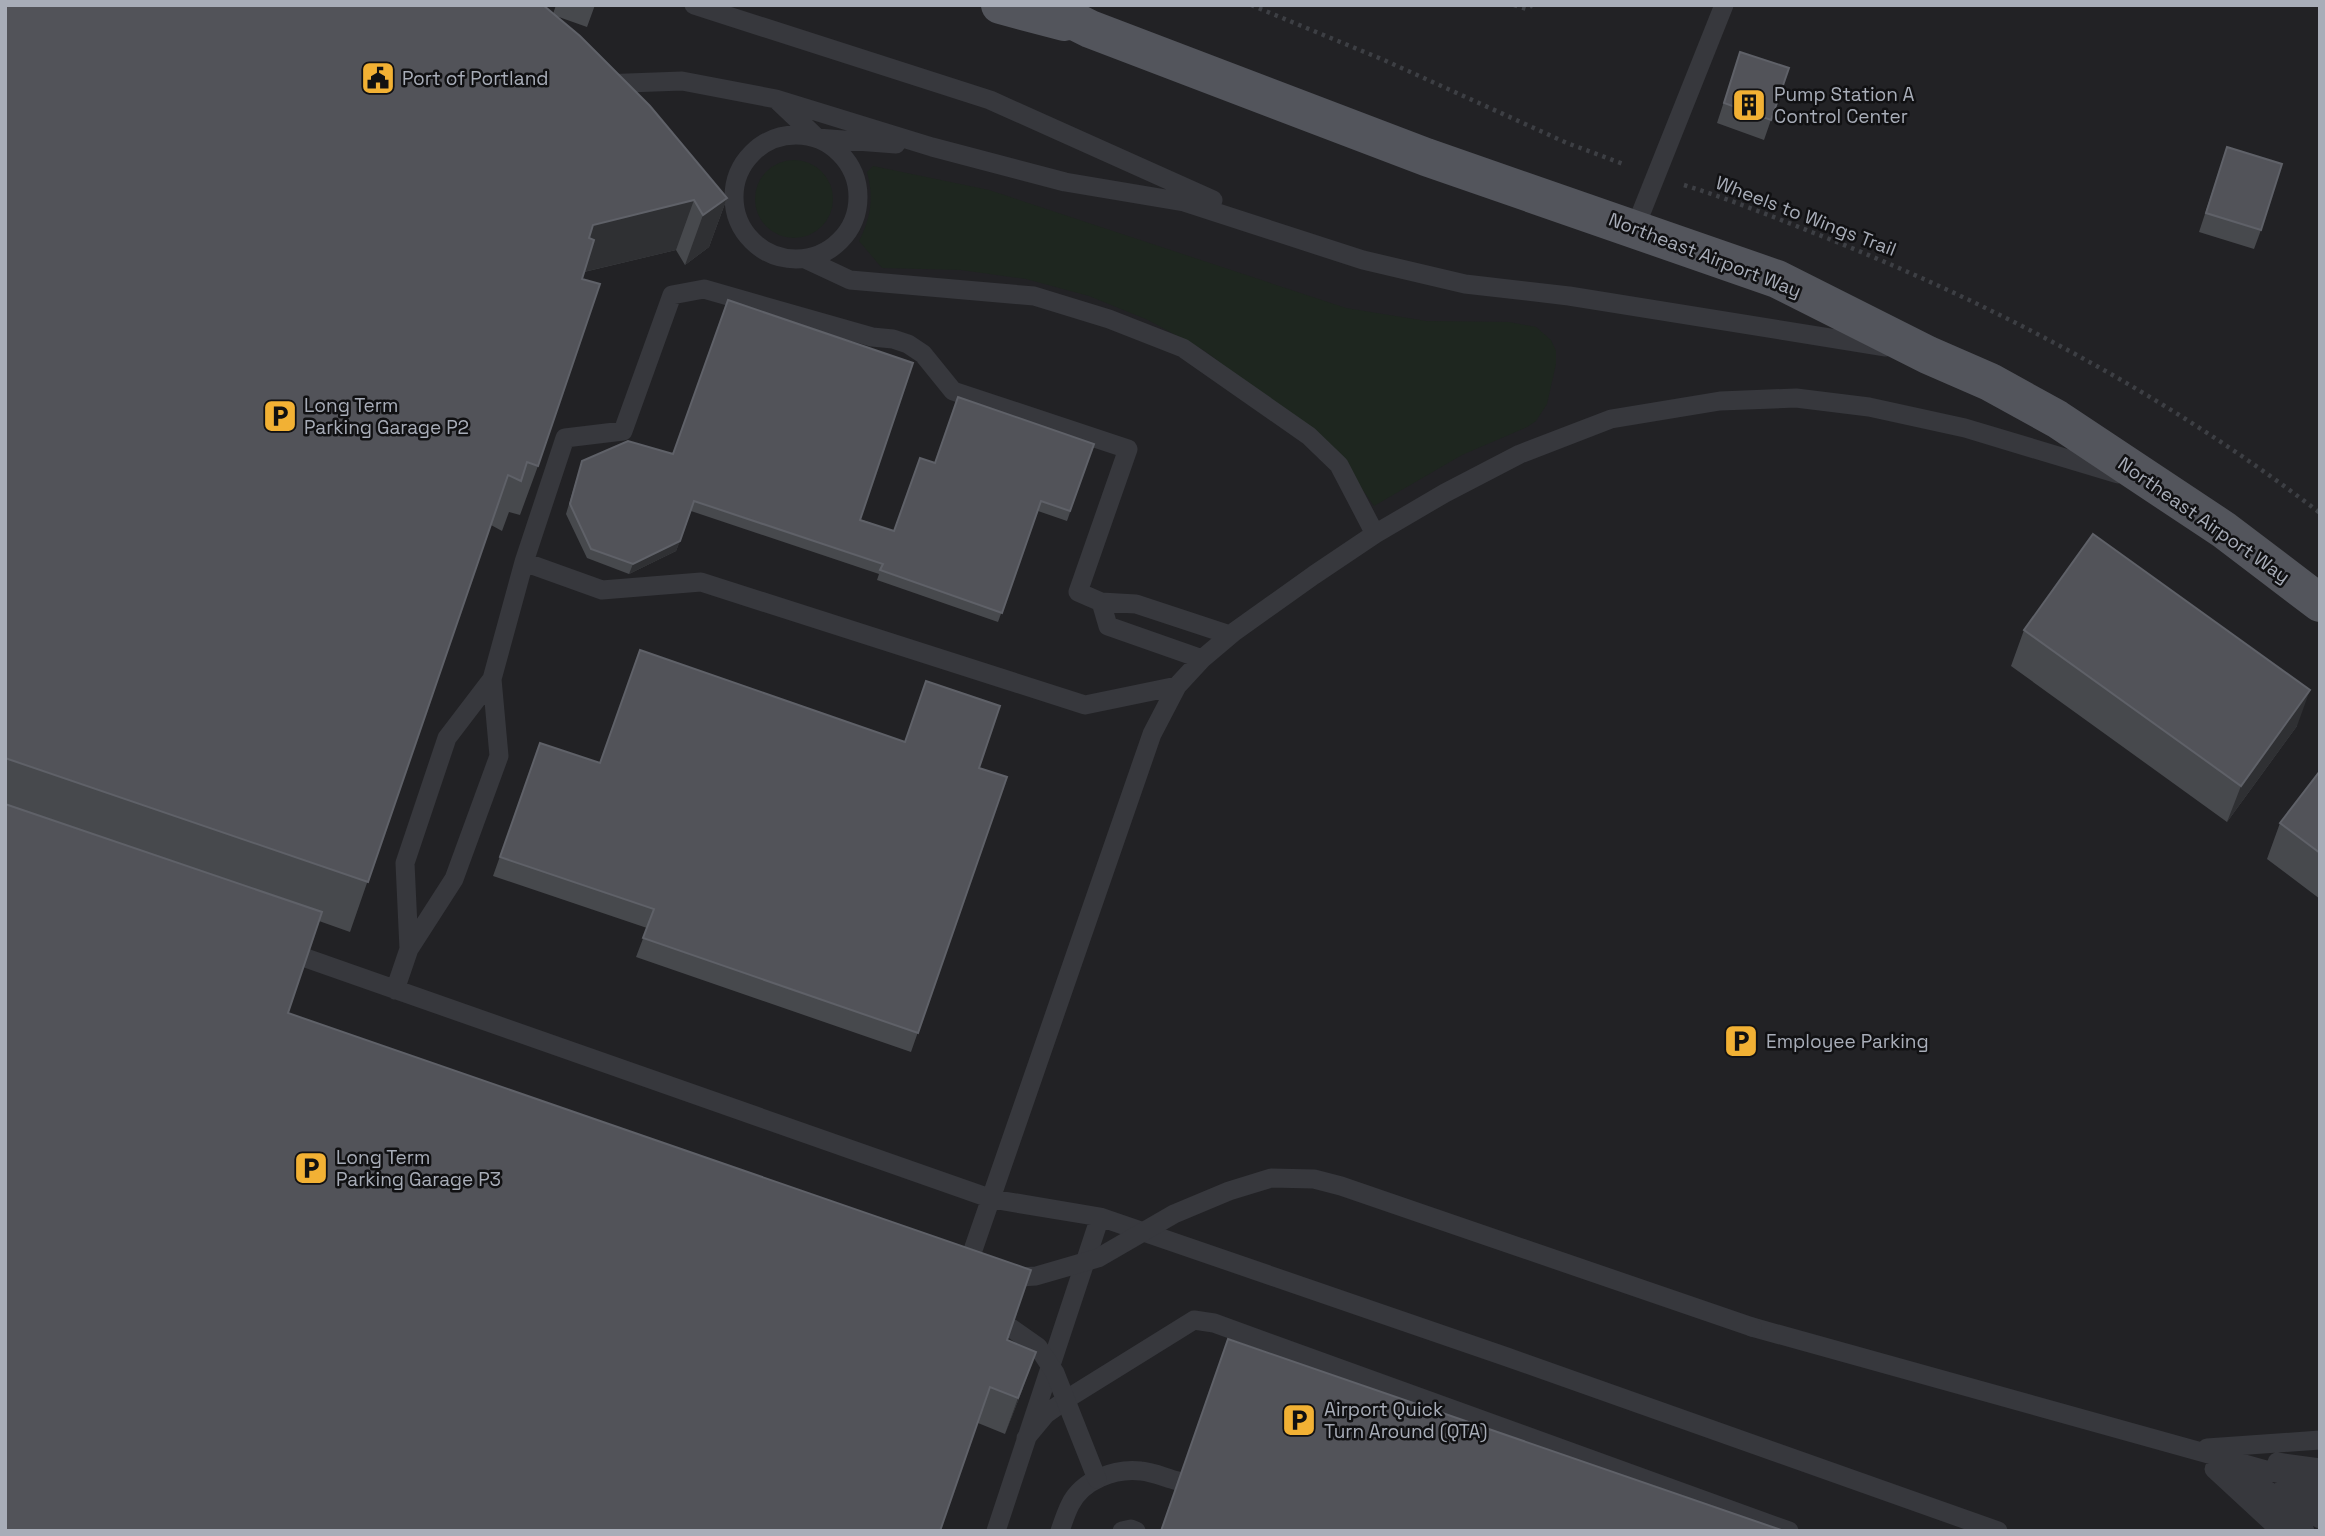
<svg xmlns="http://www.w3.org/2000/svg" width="2325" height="1536" font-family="'Space Grotesk',sans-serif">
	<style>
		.built { fill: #222225 }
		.green { fill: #1e261f }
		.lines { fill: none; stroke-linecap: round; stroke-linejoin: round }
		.path { stroke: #3d3f44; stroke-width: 4.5; stroke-dasharray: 3.5 5; stroke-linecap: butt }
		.lane { stroke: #37383d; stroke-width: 19 }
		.primary { stroke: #53555c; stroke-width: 38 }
		.lane-bridge { stroke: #37383d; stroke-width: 19 }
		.wall { fill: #47494d }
		.shaded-wall { fill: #2f3033 }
		.building { fill: #525359; stroke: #5f6168; stroke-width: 2 }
		.labels { text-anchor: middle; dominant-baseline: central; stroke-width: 5; stroke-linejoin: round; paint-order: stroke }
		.poi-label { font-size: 19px; fill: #a8adb8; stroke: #111113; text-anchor: start }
		.street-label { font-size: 19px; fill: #a8adb8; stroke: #111113 }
	</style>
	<rect width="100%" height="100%" fill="#161618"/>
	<!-- built -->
	<path class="built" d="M5,5H2320V1531H5Z"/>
	<!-- green -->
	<path class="green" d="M755 199a39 39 0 1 1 78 0a39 39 0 1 1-78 0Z
		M873,166L989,190L1346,308L1426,321L1509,322L1536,327L1551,340L1556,351V364L1547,404L1536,421L1527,427L1462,455L1374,506L1336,452L1205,351L1148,320L1089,296L1026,279L961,270L882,268L859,241C871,217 874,198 867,172Z"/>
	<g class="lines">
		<!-- path -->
		<path class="path" d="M1251,5L1384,60L1567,143L1626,165
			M1514,5L1527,9L1532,5
			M1684,185C1729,199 1771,216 1814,233C1993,303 2167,395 2320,513"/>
		<!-- lane -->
		<path class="lane" d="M694,5L990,100L1213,200
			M601,84L682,81L776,99L817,138L896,144
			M776,99L932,147L1065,182L1184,202L1363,260L1465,284L1569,296L1886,347
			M734 197a62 62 0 1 1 124 0a62 62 0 1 1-124 0Z
			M1635,228L1724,5
			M805,259L850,280L1034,296L1109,319L1183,348L1309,436L1339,465L1375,534
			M1101,602L1078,592L1128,449L953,391L923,354L908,344L893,339L872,337L704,289L672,295L623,431L565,438L524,562L602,590L701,582L1085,705L1177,686
			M1202,659L1108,626L1101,602L1136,604L1230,635
			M409,949L405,863L447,738L492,679
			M283,950L992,1199L1100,1217L1507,1357L1998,1531
			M395,990L409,949L454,879L499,756L492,679L524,562
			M965,1273L1152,734L1177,686L1202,659L1234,632L1314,575L1375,534L1445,493L1520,454L1611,419L1720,401L1796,398L1869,407L1965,428L2118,474
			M1752,1327L2320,1485
			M1026,1438L1046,1414L1070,1397L1194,1320L1214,1323L1789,1531
			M2207,1448L2320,1440
			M2277,1462L2320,1468
			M2221,1465L2320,1519
			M2214,1469L2281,1531
			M2284,1487L2320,1502
			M2258,1497L2305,1531
			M996,1531L1100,1217
			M1060,1531C1063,1522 1066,1513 1070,1505C1082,1480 1115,1468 1141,1471C1153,1472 1166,1478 1178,1481
			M1122,1531L1131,1529L1136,1531"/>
		<!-- primary -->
		<path class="primary" d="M1000,5L1064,22
			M1042,5L1090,29L1426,157L1777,279L1928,355L1990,382L2057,419L2224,530L2320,603"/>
		<!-- lane-bridge -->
		<path class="lane-bridge" d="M1005,1278L1036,1276L1098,1258L1174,1214L1229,1191L1271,1178L1314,1179L1341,1186L1752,1327
			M1011,1328L1038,1347L1055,1373L1097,1479"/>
	</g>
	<!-- wall -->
	<path class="wall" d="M5,5L553,14L556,5H595L587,27L556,16L727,198L709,247L685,265L676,250L584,272L538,466L520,515L509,512L502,531L491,525L350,932L319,921L288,1013L1007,1340L1023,1388L1005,1434L978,1423L5,1531Z
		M1740,52L1789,68L1764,140L1717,123Z
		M2227,147L2261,230L2254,249L2199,232Z
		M1094,444L1067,521L1038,511L998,622L877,580L879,574L691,511L676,551L629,574L587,558L566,514L582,461L673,454L894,531L935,462Z
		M2024,630L2297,726L2227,822L2011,666Z
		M540,743L599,763L979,768L1007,777L911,1052L636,957L647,928L493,876Z
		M2320,771V899L2267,859L2280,823Z"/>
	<!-- shaded-wall -->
	<path class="shaded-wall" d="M727,198L709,247L685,265L703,215Z
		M694,200L676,250L575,274L593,225Z
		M680,541L676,551L629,574L633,564Z
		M2310,690L2297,726L2227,822L2241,786Z
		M1036,1352L1023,1388L1005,1434L1018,1398Z"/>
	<!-- building -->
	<path class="building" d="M5,5H543L580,36L650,106L727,198L703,215L694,200L593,225L589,238L594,240L582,279L600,284L538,466L527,462L521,481L508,475L368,882L5,758Z
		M1740,52L1789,68L1771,120L1724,103Z
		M2227,147L2282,164L2261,230L2206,213Z
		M728,300L913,363L860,520L894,531L920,458L935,463L958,397L1094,444L1070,511L1041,501L1002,613L880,570L883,564L694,501L680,541L633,564L591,549L570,504L582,461L628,441L673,454Z
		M2093,534L2310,690L2241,786L2024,630Z
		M640,650L905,742L926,681L1000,706L979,768L1007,777L918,1033L643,938L654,909L500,857L540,743L600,763Z
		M2320,771V853L2280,823Z
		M5,804L322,912L288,1013L1031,1270L1007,1340L1036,1352L1018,1398L990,1387L940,1531H5Z
		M1228,1339L1784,1531H1161Z"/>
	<!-- icons -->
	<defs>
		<g id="civic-square" transform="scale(1.75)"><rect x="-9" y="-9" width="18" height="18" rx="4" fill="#f2b134" stroke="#111113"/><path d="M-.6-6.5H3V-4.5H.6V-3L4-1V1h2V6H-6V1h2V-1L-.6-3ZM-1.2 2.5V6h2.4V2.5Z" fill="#111"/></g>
		<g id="building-square" transform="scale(1.75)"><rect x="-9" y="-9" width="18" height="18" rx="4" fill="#f2b134" stroke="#111113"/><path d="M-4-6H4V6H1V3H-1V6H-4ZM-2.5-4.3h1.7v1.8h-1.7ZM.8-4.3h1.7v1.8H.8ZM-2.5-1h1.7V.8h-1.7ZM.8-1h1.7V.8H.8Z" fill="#111"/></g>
		<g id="parking-square" transform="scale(1.75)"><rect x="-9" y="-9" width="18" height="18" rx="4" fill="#f2b134" stroke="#111113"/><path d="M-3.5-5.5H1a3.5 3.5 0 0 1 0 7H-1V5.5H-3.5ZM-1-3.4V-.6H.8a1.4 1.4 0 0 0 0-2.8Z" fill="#111"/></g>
	</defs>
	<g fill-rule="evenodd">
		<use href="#civic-square" x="378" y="78"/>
		<use href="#building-square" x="1749" y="105"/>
		<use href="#parking-square" x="280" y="416"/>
		<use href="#parking-square" x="1741" y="1041"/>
		<use href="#parking-square" x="311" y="1168"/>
		<use href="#parking-square" x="1299" y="1420"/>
	</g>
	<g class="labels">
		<!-- poi labels -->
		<g class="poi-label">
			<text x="402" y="78">Port of Portland</text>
			<text x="1774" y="94">Pump Station A<tspan x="1774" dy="22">Control Center</tspan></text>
			<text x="304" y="405">Long Term<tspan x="304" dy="22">Parking Garage P2</tspan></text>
			<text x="1766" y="1041">Employee Parking</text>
			<text x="336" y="1157">Long Term<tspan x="336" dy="22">Parking Garage P3</tspan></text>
			<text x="1324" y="1409">Airport Quick<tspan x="1324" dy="22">Turn Around (QTA)</tspan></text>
		</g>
		<!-- street labels -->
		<g class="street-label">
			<text transform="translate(1806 216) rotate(21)">Wheels to Wings Trail</text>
			<text transform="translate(1705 255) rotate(21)">Northeast Airport Way</text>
			<text transform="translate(2204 520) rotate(35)">Northeast Airport Way</text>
		</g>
	</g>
	<!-- border -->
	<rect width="2325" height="1536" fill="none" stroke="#a8adb8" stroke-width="14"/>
</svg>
